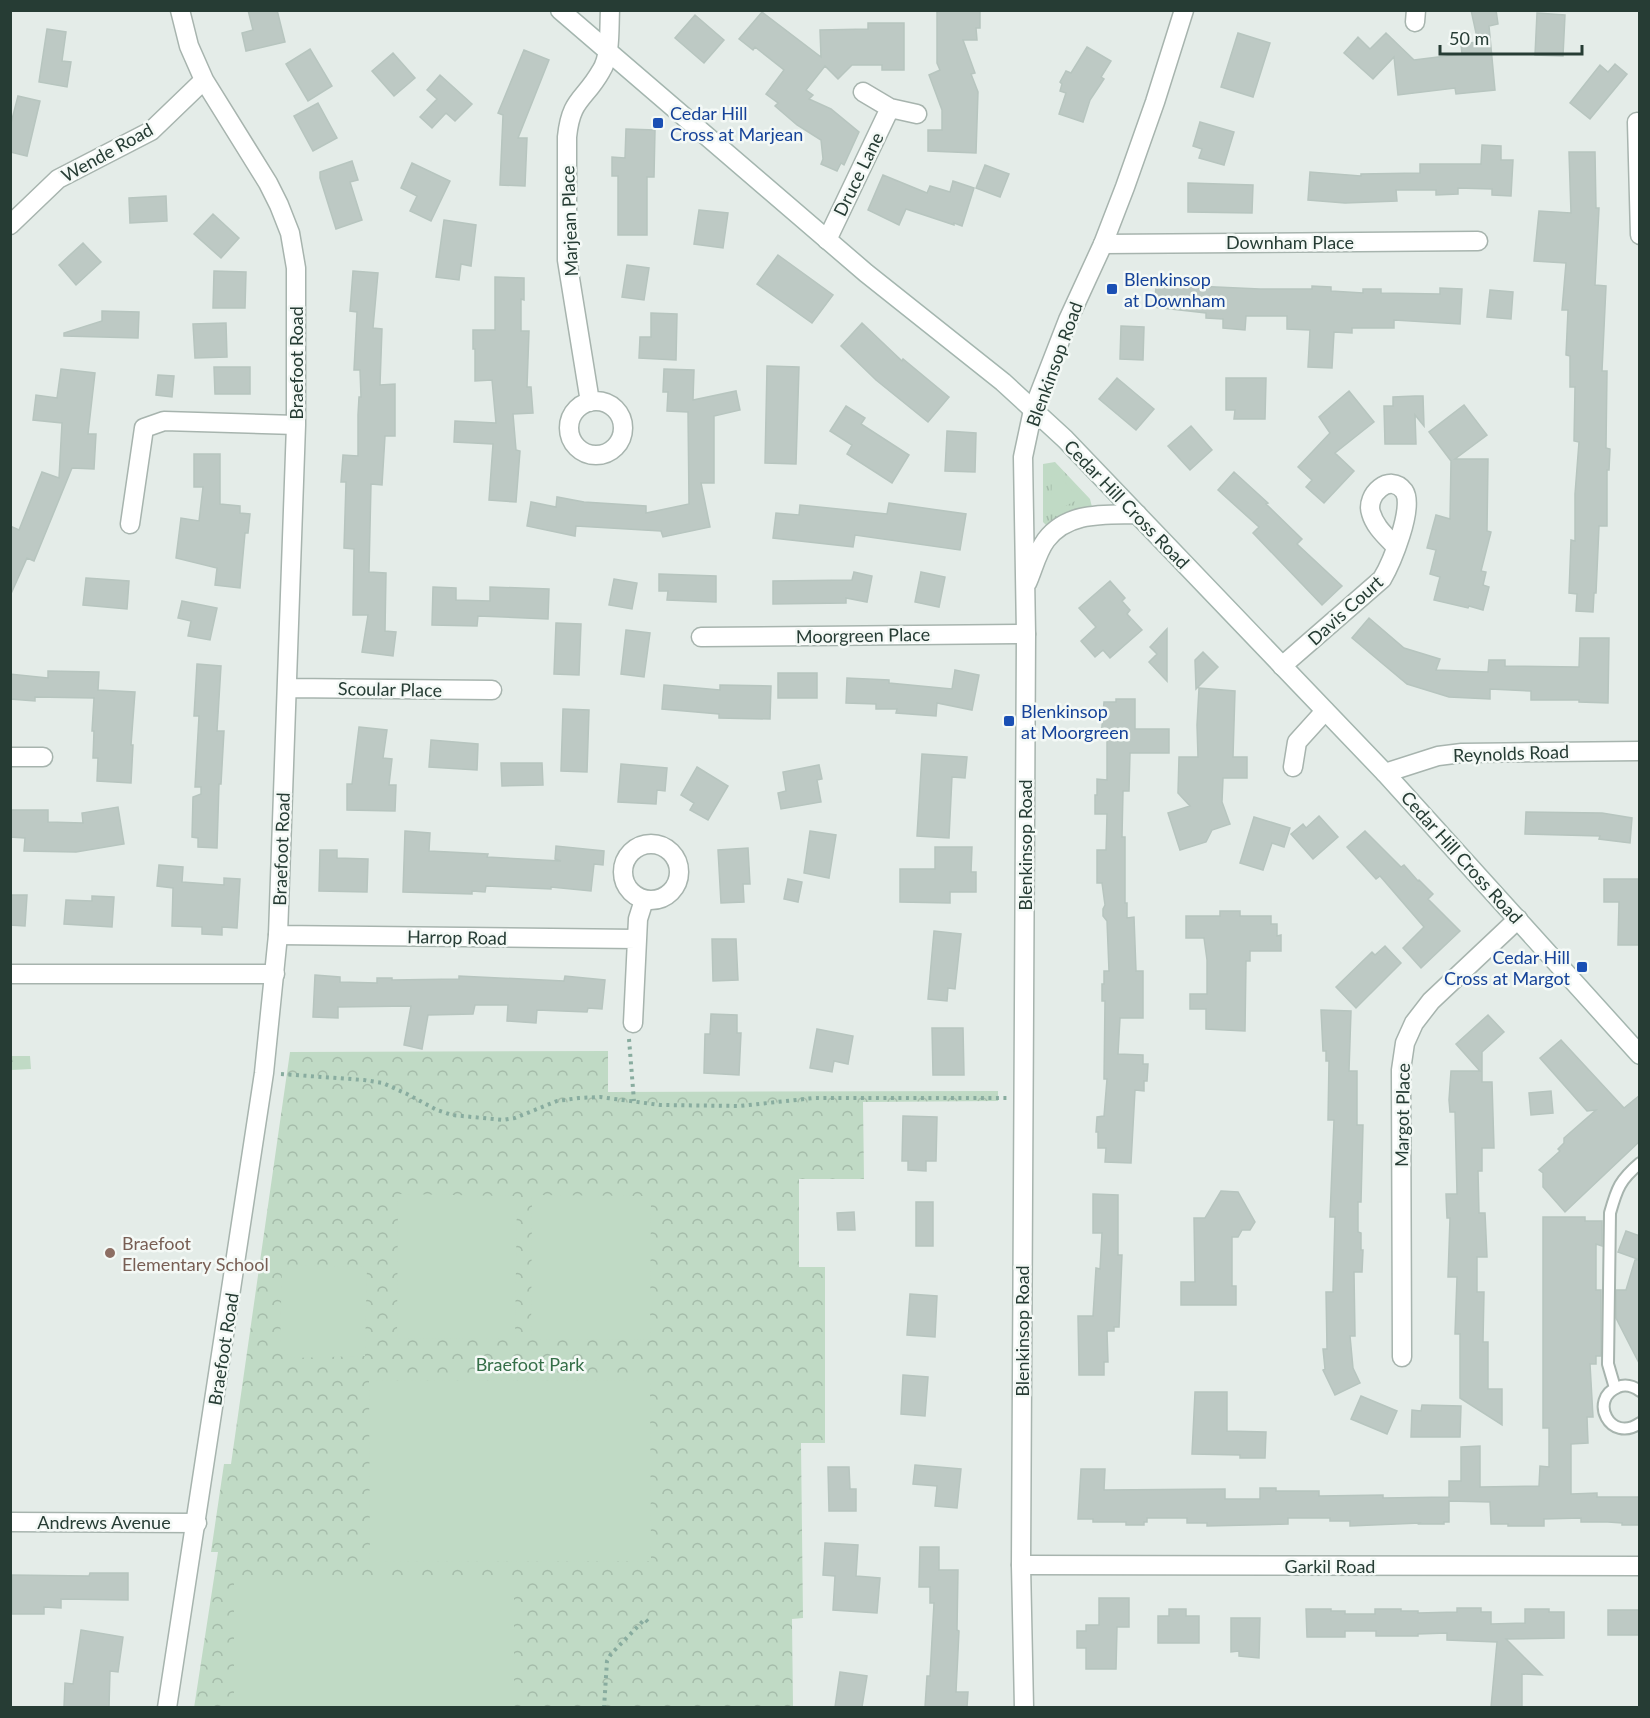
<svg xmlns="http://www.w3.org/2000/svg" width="1650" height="1718" font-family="Lato,sans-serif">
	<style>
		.grass { fill: url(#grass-tufts) }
		.park { fill: url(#park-crowns) }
		.garden { fill: #c0dac5 }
		.building { fill: #bdc9c4; stroke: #b7c5bf; stroke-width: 1.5 }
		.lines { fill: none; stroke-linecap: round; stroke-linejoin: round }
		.service-casing { stroke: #a7b4ae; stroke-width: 14 }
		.minor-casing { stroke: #a7b4ae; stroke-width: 21 }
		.tertiary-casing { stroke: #a7b4ae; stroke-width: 21 }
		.secondary-casing { stroke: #a4b6af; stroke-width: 21 }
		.path { stroke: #88ac9f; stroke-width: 4; stroke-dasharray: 3 4.5; stroke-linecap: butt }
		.service { stroke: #fff; stroke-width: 10 }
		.minor { stroke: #fff; stroke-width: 18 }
		.tertiary { stroke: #fff; stroke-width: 18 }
		.secondary { stroke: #fff; stroke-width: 18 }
		.transit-dot { fill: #1a4fb4; stroke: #f4f9f6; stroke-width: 2 }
		.education-dot { fill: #8d6e63; stroke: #f4f9f6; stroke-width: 2 }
		.labels { text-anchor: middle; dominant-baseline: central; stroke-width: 5; stroke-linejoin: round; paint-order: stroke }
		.transit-label { font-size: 18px; fill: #164399; stroke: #f4f9f6; text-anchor: start }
		.street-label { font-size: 18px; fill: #263c34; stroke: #f4f9f6 }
		.education-label { font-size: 18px; fill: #785e54; stroke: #f4f9f6; text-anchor: start }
		.park-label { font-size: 18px; fill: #346e47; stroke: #f4f9f6 }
	</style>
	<defs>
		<pattern id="grass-tufts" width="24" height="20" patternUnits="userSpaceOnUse" patternTransform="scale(1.5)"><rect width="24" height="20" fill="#c0dac5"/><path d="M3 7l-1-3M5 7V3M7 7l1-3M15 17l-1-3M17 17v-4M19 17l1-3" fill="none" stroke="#a5bcaa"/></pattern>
		<pattern id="park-crowns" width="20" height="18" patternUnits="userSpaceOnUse" patternTransform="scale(1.5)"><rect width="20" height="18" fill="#c0dac5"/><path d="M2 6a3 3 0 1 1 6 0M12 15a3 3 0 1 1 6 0" fill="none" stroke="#a5bcaa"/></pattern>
	</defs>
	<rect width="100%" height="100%" fill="#e4ece8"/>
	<!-- grass -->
	<path class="grass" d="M1055,462L1090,499L1092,507L1069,513L1047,526L1043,522V464Z"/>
	<!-- park -->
	<path class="park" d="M608,1051V1092L998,1091V1101L863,1102L864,1179H799V1267H825V1443H801L803,1618L792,1619L793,1707L194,1708L218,1552H211L224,1464H231L290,1052Z
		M11,1056H30L31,1069L11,1070V1072Z"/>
	<!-- garden -->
	<path class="garden" d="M1052,474L1059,476L1078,497L1075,501L1056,511H1053L1051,506Z
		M398,1194L517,1196L515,1339L397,1338Z
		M532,1195L651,1196L650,1340L531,1339Z
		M282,1265L367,1267L365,1356L292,1358L280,1347Z
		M650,1380L651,1561L370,1562L369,1381Z
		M234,1579H514V1707H234Z"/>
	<!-- building -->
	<path class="building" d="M248,10H277L285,42L246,51L242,33L253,30Z
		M937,10H980V28H976L977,40H963L975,73L971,74L978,92L976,153L928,151V130H942V110L929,75L940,70L937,63Z
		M1471,10H1496L1498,24L1489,26L1495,90L1456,94L1455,88L1398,95L1394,57L1373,79L1344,53L1358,37L1370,49L1386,33L1414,60L1462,54L1461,44L1478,42Z
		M762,12L821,57L820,30L868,29V23H904V70H882V65H852L838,79L825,66L806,90L813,95L809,99L831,109L859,132L844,165L841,163L837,171L821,164L823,159L821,140L797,125L775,106L778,103L766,94L784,70L755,47L753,50L739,39Z
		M1537,13L1565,15L1563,56L1535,55Z
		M695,15L724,40L704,63L675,38Z
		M47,29L66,32L62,61L71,62L67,87L39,82Z
		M1238,33L1270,43L1253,97L1221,87Z
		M1087,47L1111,61L1101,77L1104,79L1090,100L1083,122L1059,114L1066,93L1060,91L1062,84L1060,82L1066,71L1071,73Z
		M310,49L332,86L308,101L286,64Z
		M524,50L549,60L518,138H527L525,186L500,185L503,115L498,113Z
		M393,53L415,78L394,96L372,71Z
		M1615,64L1627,74L1590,119L1570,103L1600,65L1608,72Z
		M440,75L472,104L455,121L446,113L432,128L420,117L437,99L427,90Z
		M18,96L40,101L27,156L10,152V127Z
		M318,103L337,138L313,151L294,116Z
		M1200,122L1234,132L1224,165L1199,158L1202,149L1193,146Z
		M626,129L655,130L654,177H647V235H618V176H612V157L625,158Z
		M1482,145L1501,146V160H1513L1511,196L1492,195V189L1458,188V194L1436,195V190H1396L1397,201L1345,203L1308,200L1310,172L1361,176V174L1420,173V164H1481Z
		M1569,152H1595L1596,208H1599L1595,285L1606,286L1602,371H1607L1606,448L1610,449L1609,470H1607V526H1599L1596,593H1594L1593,612L1576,611L1577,594L1569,593L1571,540L1575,541V494L1579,442L1574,441L1575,387H1570V356L1566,355L1568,310H1562L1566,263L1534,261L1539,211L1571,213Z
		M352,161L358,180L350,182L362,220L336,229L320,178V172Z
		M412,163L450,181L431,221L410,211L417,196L401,188Z
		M985,165L1009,174L1000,197L976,188Z
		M883,175L927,193L930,186L950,192L953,181L974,188L962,226L954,223V225L906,209L899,225L868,210Z
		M1188,183L1253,185L1252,213L1188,212Z
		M166,196L167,221L130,223L129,198Z
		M699,210L728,213L723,248L694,244Z
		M213,214L239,238L221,258L194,234Z
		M444,220L476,225L471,266L461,264L459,280L436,277Z
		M83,243L101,262L76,285L59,265Z
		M778,255L833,295L812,323L757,284Z
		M627,265L649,268L644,300L622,297Z
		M214,271L246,272L245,308H213Z
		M353,271L378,273L373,328L382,329L380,385L395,384V436H385L382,485L371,484L369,572L386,573L385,631L396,632L393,656L362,652L368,615H353L354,549L344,548L346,482H341L343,455L358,456V415L359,397H361L360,370H354L357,312L350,311Z
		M495,277L524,278V300L521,299V331H529L527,387H531L533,413L513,414L516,450L520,451L516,502L489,500L493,444L454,442L455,421L496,423L492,380L475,381V349H473V330H495Z
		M1157,277L1196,282L1195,286L1260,289H1312V286L1331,287V291L1363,293V289H1381V293L1440,294V288L1462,289L1460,324L1394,320V328H1352V333L1334,332L1332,368L1308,367L1310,330L1287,329V316H1246L1245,330L1223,328V319L1206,318V313L1154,307Z
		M1490,290L1513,292L1511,319L1487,317Z
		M102,311L139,312L138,338L64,336V333L102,321Z
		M651,313L677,314L676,360L639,358L640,337H651Z
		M226,323L227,357L195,358L193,324Z
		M862,323L902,361L903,359L949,397L928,422L876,380L841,346Z
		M1121,326L1144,327L1143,360L1120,359Z
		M767,366L799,367L796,464L765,463Z
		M214,367H250V394H215Z
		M61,369L95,373L88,434H96L94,469L72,468L34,561L27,558L10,596V526L19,530L42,472L59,478L62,423L33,420L36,395L57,398Z
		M664,369L694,370L693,400L736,391L740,410L714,416V483H701L710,527L663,537L661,531L576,526L575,536L527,526L531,502L556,507L557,497L584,502L646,506V513L689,504L688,412L667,411L668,392H663Z
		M158,375L174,376L172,397L156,395Z
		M1117,378L1154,409L1136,430L1099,399Z
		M1226,378H1266L1265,419H1234L1235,410H1226Z
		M1349,391L1374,422L1335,453L1354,471L1324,503L1306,487L1312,480L1298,467L1330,433L1319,417Z
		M1415,396H1423L1424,426L1415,415L1416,444H1385L1384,406H1393V397Z
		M1464,405L1487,435L1455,459H1488L1487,531L1491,532L1481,571L1486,572L1483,585L1489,587L1483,610L1469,606L1468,608L1434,600L1440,577L1430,574L1436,550L1427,548L1436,515L1450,519L1451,461L1429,432Z
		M846,406L865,418L861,424L909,455L892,483L847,454L852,445L830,431Z
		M1191,426L1212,450L1190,470L1168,446Z
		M947,431L976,433L975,472L945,471Z
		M194,454H220V504L240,506V513L250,514L248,533H245L240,588L215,585L217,568L176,558L181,518L199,521L203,487H194Z
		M1234,472L1268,503L1266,504L1302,539L1297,544L1342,586L1322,605L1253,533L1259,527L1218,490Z
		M889,503L966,514L960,550L855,535L853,547L773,538L776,513L799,515L800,505L887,514Z
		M854,572L872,576L867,602L846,598V603L773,604V581L852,580Z
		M921,572L945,577L939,607L915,602Z
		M659,574L716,576V602L667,600L668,591H659Z
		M86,578L129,581L127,609L83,605Z
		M614,579L637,583L632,609L609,605Z
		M1110,581L1125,598L1122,601L1130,610L1127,614L1142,630L1110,658L1103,650L1095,657L1081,641L1096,627L1079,608Z
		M433,587L456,588V600L490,601V587L549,589L548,619L478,616L477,626L432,625Z
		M182,601L217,608L210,640L188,636L191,621L178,618Z
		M1369,618L1404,648L1440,659L1436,670L1488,672L1489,660H1505V666L1579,667L1580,638H1609L1608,703L1579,702V700H1531V691L1490,689V699L1449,697L1407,684L1352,638Z
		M556,623L581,624L579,675L554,674Z
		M1167,629V681L1149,662L1157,654L1150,647Z
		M626,630L650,633L644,677L621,674Z
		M1203,652L1218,667L1196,689L1195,660Z
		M197,664L221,666L217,731H224L221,784H219L217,848L198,847V838L192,837L193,797L201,794V787H195L199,716H194Z
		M955,670L979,675L972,710L937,703L936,716L896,713L897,709H876V704L846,703L847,678L889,680V683L952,689Z
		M48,671L99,672L98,690L135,692L131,745H133L131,783L97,781L98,758H93L94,731H92L94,698L35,697V701L10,699V674L48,678Z
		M778,673H817V698H778Z
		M664,685L720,690V685L771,686L770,719L719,718V714L662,709Z
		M1199,688L1235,691L1233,757H1247V778H1223L1222,802L1230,824L1212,830L1206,842L1180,850L1168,813L1190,806L1178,793L1179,757H1198L1197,725Z
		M1116,699H1135V729H1169V753H1130L1129,791H1123L1122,837H1125V903H1127V918L1134,917L1136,971H1143V1018H1120L1118,1054L1143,1055V1064H1148L1147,1081H1144V1091L1135,1090L1131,1163L1105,1162L1106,1148H1098V1132H1096L1097,1117L1104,1116L1107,1079H1104L1105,1001H1102V984H1104V971H1109L1107,921L1103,916V909L1105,905L1102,883H1097V850H1106L1107,814H1095V795H1097V779L1107,780V738H1101L1104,702H1116Z
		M563,709L589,710L587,772L561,771Z
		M359,727L387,730L383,758L392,759L389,785H396L395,811L347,810V784H352Z
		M431,740L478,744L477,770L429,767Z
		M922,754L967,757L965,778L952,777L949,838L917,836Z
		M501,763H542L543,785L502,786Z
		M621,764L667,768L665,791L657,790L656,804L618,802Z
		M819,765L822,779L817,780L821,802L781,809L778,793L786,791L783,772Z
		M697,767L728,786L708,820L690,810L694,803L681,795Z
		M118,807L124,844L76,852L24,851L25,838L10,837V810H48V822L83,823L82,813Z
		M1526,812L1602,813L1632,818L1630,843L1599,839L1600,836L1525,834Z
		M1319,816L1338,837L1313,859L1291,834L1303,824L1306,828Z
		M1254,817L1290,828L1284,847L1272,843L1263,870L1240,863Z
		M405,831L430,833L429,851L488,854L487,857L561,861L555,859L556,846L604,851L603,865L594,864L591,891L551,887V889L486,886L485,892L472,891V894L403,892Z
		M810,831L836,835L829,878L804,873Z
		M1365,831L1401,867L1404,865L1418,881L1419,880L1433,894L1428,899L1460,931L1421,968L1403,948L1424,927L1380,876L1376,879L1347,847Z
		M935,847H972L971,872H976V892H950V903L900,902V869H935Z
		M748,848L750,884H743L744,902L721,903L718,850Z
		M320,850H337V858L368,859L367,892L319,891Z
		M159,865L183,867L182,882L224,885V878L240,879L237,928L222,927V935L202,934V927L172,926L173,888L157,886Z
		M788,879L802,882L798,902L784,899Z
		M1604,879H1639L1640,945H1618L1619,902H1604Z
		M10,895H27L25,926L10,925Z
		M92,896L114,897L112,927L64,924L66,900L92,901Z
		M1220,911H1240V916H1271V924H1277V936L1281,935V951H1250V961H1246L1245,1031L1206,1029V1009H1190V994H1207V960L1204,938H1186V916H1220Z
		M934,931L961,934L955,989L948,988L947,1001L928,999Z
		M712,939H736L738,980L713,981Z
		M1385,946L1401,963L1356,1008L1336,987L1372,952L1375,955Z
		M315,975L340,977V982L377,983V978H392V980L459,979V976L564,981L565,976L605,980L602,1009L588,1008L587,1012L537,1010L536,1023L507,1021L508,1005H475L473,1014L428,1015L422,1049L404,1045L411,1006L338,1007V1018L313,1017Z
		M1321,1010L1351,1011L1349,1071H1357V1125H1363L1361,1202H1358V1232L1361,1233V1250H1363L1362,1272H1354L1355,1336H1350L1353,1368L1360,1383L1335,1395L1323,1370L1325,1369L1323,1349H1327L1326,1292H1333L1335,1217H1330L1334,1120H1328L1329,1061H1326V1051H1323Z
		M711,1014L737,1015V1033H741L739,1075L704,1073L705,1034H710Z
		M1488,1015L1504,1032L1482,1052V1082H1492L1494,1148H1482V1171H1478L1479,1213H1485L1487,1257H1477V1292H1484L1483,1342H1488V1389H1502V1425L1460,1398V1334H1455L1457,1277H1448L1450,1218H1447L1446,1194H1457L1455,1112H1450L1449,1100L1451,1071H1480L1456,1044Z
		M932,1028H963L964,1075H933Z
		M817,1029L853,1036L848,1064L834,1061L832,1072L810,1068Z
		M1561,1040L1624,1108L1640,1095V1141L1565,1212L1543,1187V1173L1539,1170L1560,1151L1558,1149L1564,1143V1138L1596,1110L1587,1111L1540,1058Z
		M1551,1091L1553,1113L1531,1115L1529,1093Z
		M903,1116L937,1117L936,1161H926V1171L908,1170V1161H902Z
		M1221,1191L1238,1192L1255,1222L1250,1230H1242L1238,1237H1232V1286H1236V1305H1181V1282H1195L1194,1218H1205Z
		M1093,1194L1118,1195V1255H1122L1119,1327H1114V1331H1107L1108,1362H1104V1375H1079L1078,1316H1093L1096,1268L1100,1269L1102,1233H1093Z
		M916,1202H933V1246H916Z
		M854,1212L855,1230H838L837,1213Z
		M1543,1217H1585V1221H1602V1246L1596,1244V1290H1601V1356H1596V1364H1590L1593,1417H1587L1588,1443L1571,1444V1494L1597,1493V1497H1640V1525H1622V1523L1608,1522H1581V1518L1544,1519V1526H1508V1524H1491L1490,1502L1449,1501V1522H1444V1524H1419L1420,1523L1350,1526V1521H1330V1518H1288V1524L1207,1526V1523H1187V1518H1147V1522H1144V1525H1126V1522H1093V1519H1078L1081,1469H1105L1104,1490L1225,1489V1499H1260V1488H1276V1491H1319V1496L1383,1495V1498L1449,1497V1481H1461V1447L1480,1446V1487L1539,1486L1540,1466L1549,1467V1428H1543Z
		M1626,1231L1640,1236V1260L1618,1252Z
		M1635,1260H1640V1365L1616,1318V1290H1626Z
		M910,1294L937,1296L935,1337L907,1335Z
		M903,1375L928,1377L925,1416L901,1414Z
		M1195,1392H1227V1431L1266,1432L1265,1458H1240V1455L1192,1454Z
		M1361,1396L1397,1411L1387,1434L1351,1419Z
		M1422,1405L1461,1406L1460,1437H1411L1412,1410L1421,1411Z
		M915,1465L961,1469L957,1508L935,1506L937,1486L913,1484Z
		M828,1467H849L850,1489H856V1511H829Z
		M825,1543L858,1545L856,1576L880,1578L877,1613L833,1610L835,1576L823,1575Z
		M920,1547H939V1570H958L957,1630L959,1631L956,1692H968L967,1707H925L927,1676H930L934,1603H930V1587H919Z
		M90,1573H128V1600L61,1599V1608L44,1607V1614H12V1575L89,1576Z
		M1099,1598H1129V1627H1117L1116,1669H1086V1648H1077V1631H1086V1625H1099Z
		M1457,1608H1481V1612H1491V1624L1525,1623V1609H1549V1612H1564V1638L1506,1639L1542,1675L1522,1674V1707H1491L1497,1642L1447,1640V1633L1418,1634V1636H1376V1631H1345V1637H1307L1306,1609H1331V1611H1345V1614H1375V1609H1401V1611H1418V1613L1457,1612Z
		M1169,1609H1186V1616H1199V1643H1158V1616H1169Z
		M1608,1610H1640V1635H1608Z
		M1231,1618H1260L1259,1658L1239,1656V1651L1231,1652Z
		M81,1630L123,1637L118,1672L110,1671L109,1707H64L65,1683L73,1684Z
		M840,1672L867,1676L862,1707H835Z"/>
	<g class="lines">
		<!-- service casing -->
		<g class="service-casing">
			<path id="service" d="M1615,1388L1608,1364L1610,1213C1617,1188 1620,1180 1640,1163
				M1640,1391C1633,1386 1625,1384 1618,1387C1588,1399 1610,1444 1640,1423"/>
		</g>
		<!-- minor casing -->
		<g class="minor-casing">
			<path id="minor" d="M180,10L189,46L204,80L268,183L279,205L290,233L296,268V425L278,935L636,939
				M1415,22L1416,10
				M863,92L890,108L917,114
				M1637,122L1640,235
				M10,225L58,179L151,131L204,80
				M827,240L890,108
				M1103,244L1478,241
				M569 428a27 27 0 1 1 54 0a27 27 0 1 1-54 0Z
				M590,402L567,260V137C571,98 584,101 601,71C611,56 609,29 610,10
				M130,524L144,428L164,421L296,425
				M701,637L1026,634
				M1282,666L1382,579C1391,564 1415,507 1404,491C1390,472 1365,495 1371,513C1375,527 1386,536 1395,546
				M288,688L492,690
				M10,757H43
				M1293,767L1297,742L1325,711
				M1385,773L1438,756L1462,753L1640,751
				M623 872a28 28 0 1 1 56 0a28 28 0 1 1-56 0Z
				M10,974H275
				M633,1023L638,919L644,900
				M1402,1357L1401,1070L1405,1043L1414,1023L1431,1001L1518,919
				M10,1522L197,1523
				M1021,1565L1640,1566"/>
		</g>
		<!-- tertiary casing -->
		<g class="tertiary-casing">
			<path id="tertiary" d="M1027,583C1033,570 1037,552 1046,540C1068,511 1105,515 1137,514
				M167,1708L264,1073L278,935
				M1024,1708L1021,1565L1026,634L1023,457L1033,410L1068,320L1103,244L1125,187L1155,102L1184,10"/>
		</g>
		<!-- secondary casing -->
		<g class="secondary-casing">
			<path id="secondary" d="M560,10L866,273L1003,382L1065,439L1385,773L1640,1055"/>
		</g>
		<!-- path -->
		<path class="path" d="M629,1039L634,1101
			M281,1074L364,1080L383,1083L407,1094L437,1110L452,1115L503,1120L515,1118L557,1101L579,1098L600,1097L660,1105L740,1106L814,1098H1008
			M604,1708L607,1661L611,1654L645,1619L648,1622"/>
		<!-- service -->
		<use href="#service" class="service"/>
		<!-- minor -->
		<use href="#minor" class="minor"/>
		<!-- tertiary -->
		<use href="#tertiary" class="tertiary"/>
		<!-- secondary -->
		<use href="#secondary" class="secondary"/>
	</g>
	<!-- markers -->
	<g class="transit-dot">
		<rect x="652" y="117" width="12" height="12" rx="3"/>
		<rect x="1106" y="283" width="12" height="12" rx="3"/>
		<rect x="1003" y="715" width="12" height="12" rx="3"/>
		<rect x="1576" y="961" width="12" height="12" rx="3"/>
	</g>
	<circle class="education-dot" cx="110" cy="1253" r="6"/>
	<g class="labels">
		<!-- transit labels -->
		<g class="transit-label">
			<text x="670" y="113">Cedar Hill<tspan x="670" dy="21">Cross at Marjean</tspan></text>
			<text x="1124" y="279">Blenkinsop<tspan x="1124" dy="21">at Downham</tspan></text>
			<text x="1021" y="711">Blenkinsop<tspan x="1021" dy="21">at Moorgreen</tspan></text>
			<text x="1570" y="957" text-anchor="end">Cedar Hill<tspan x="1570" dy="21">Cross at Margot</tspan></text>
		</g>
		<!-- street labels -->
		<g class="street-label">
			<text transform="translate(107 152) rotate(-29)">Wende Road</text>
			<text transform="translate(858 174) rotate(-64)">Druce Lane</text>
			<text transform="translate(569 221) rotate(-92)">Marjean Place</text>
			<text x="1290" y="242">Downham Place</text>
			<text transform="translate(296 363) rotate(-90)">Braefoot Road</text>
			<text transform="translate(1054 364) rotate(-70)">Blenkinsop Road</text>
			<text transform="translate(1127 504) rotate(46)">Cedar Hill Cross Road</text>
			<text transform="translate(1345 610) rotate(-42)">Davis Court</text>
			<text transform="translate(863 635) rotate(-1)">Moorgreen Place</text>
			<text transform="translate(390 689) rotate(1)">Scoular Place</text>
			<text transform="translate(1511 753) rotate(-2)">Reynolds Road</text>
			<text transform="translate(1025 845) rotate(-90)">Blenkinsop Road</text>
			<text transform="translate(281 849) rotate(-88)">Braefoot Road</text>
			<text transform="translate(1462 857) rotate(48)">Cedar Hill Cross Road</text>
			<text transform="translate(457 937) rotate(1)">Harrop Road</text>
			<text transform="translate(1402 1115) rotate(-89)">Margot Place</text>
			<text transform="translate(1022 1331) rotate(-90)">Blenkinsop Road</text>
			<text transform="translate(223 1349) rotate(-81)">Braefoot Road</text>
			<text x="104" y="1522">Andrews Avenue</text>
			<text x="1330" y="1566">Garkil Road</text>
		</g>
		<!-- education labels -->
		<g class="education-label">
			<text x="122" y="1243">Braefoot<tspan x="122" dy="21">Elementary School</tspan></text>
		</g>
		<!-- park labels -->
		<g class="park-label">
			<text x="530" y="1364">Braefoot Park</text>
		</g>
	</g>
	<!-- border -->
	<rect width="1650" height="1718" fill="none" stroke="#263c34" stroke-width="24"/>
	<!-- scale -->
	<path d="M1440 45v9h142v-9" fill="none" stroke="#263c34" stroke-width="3"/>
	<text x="1449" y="45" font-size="18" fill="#263c34" stroke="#f4f9f6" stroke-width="4.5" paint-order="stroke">50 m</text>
</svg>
